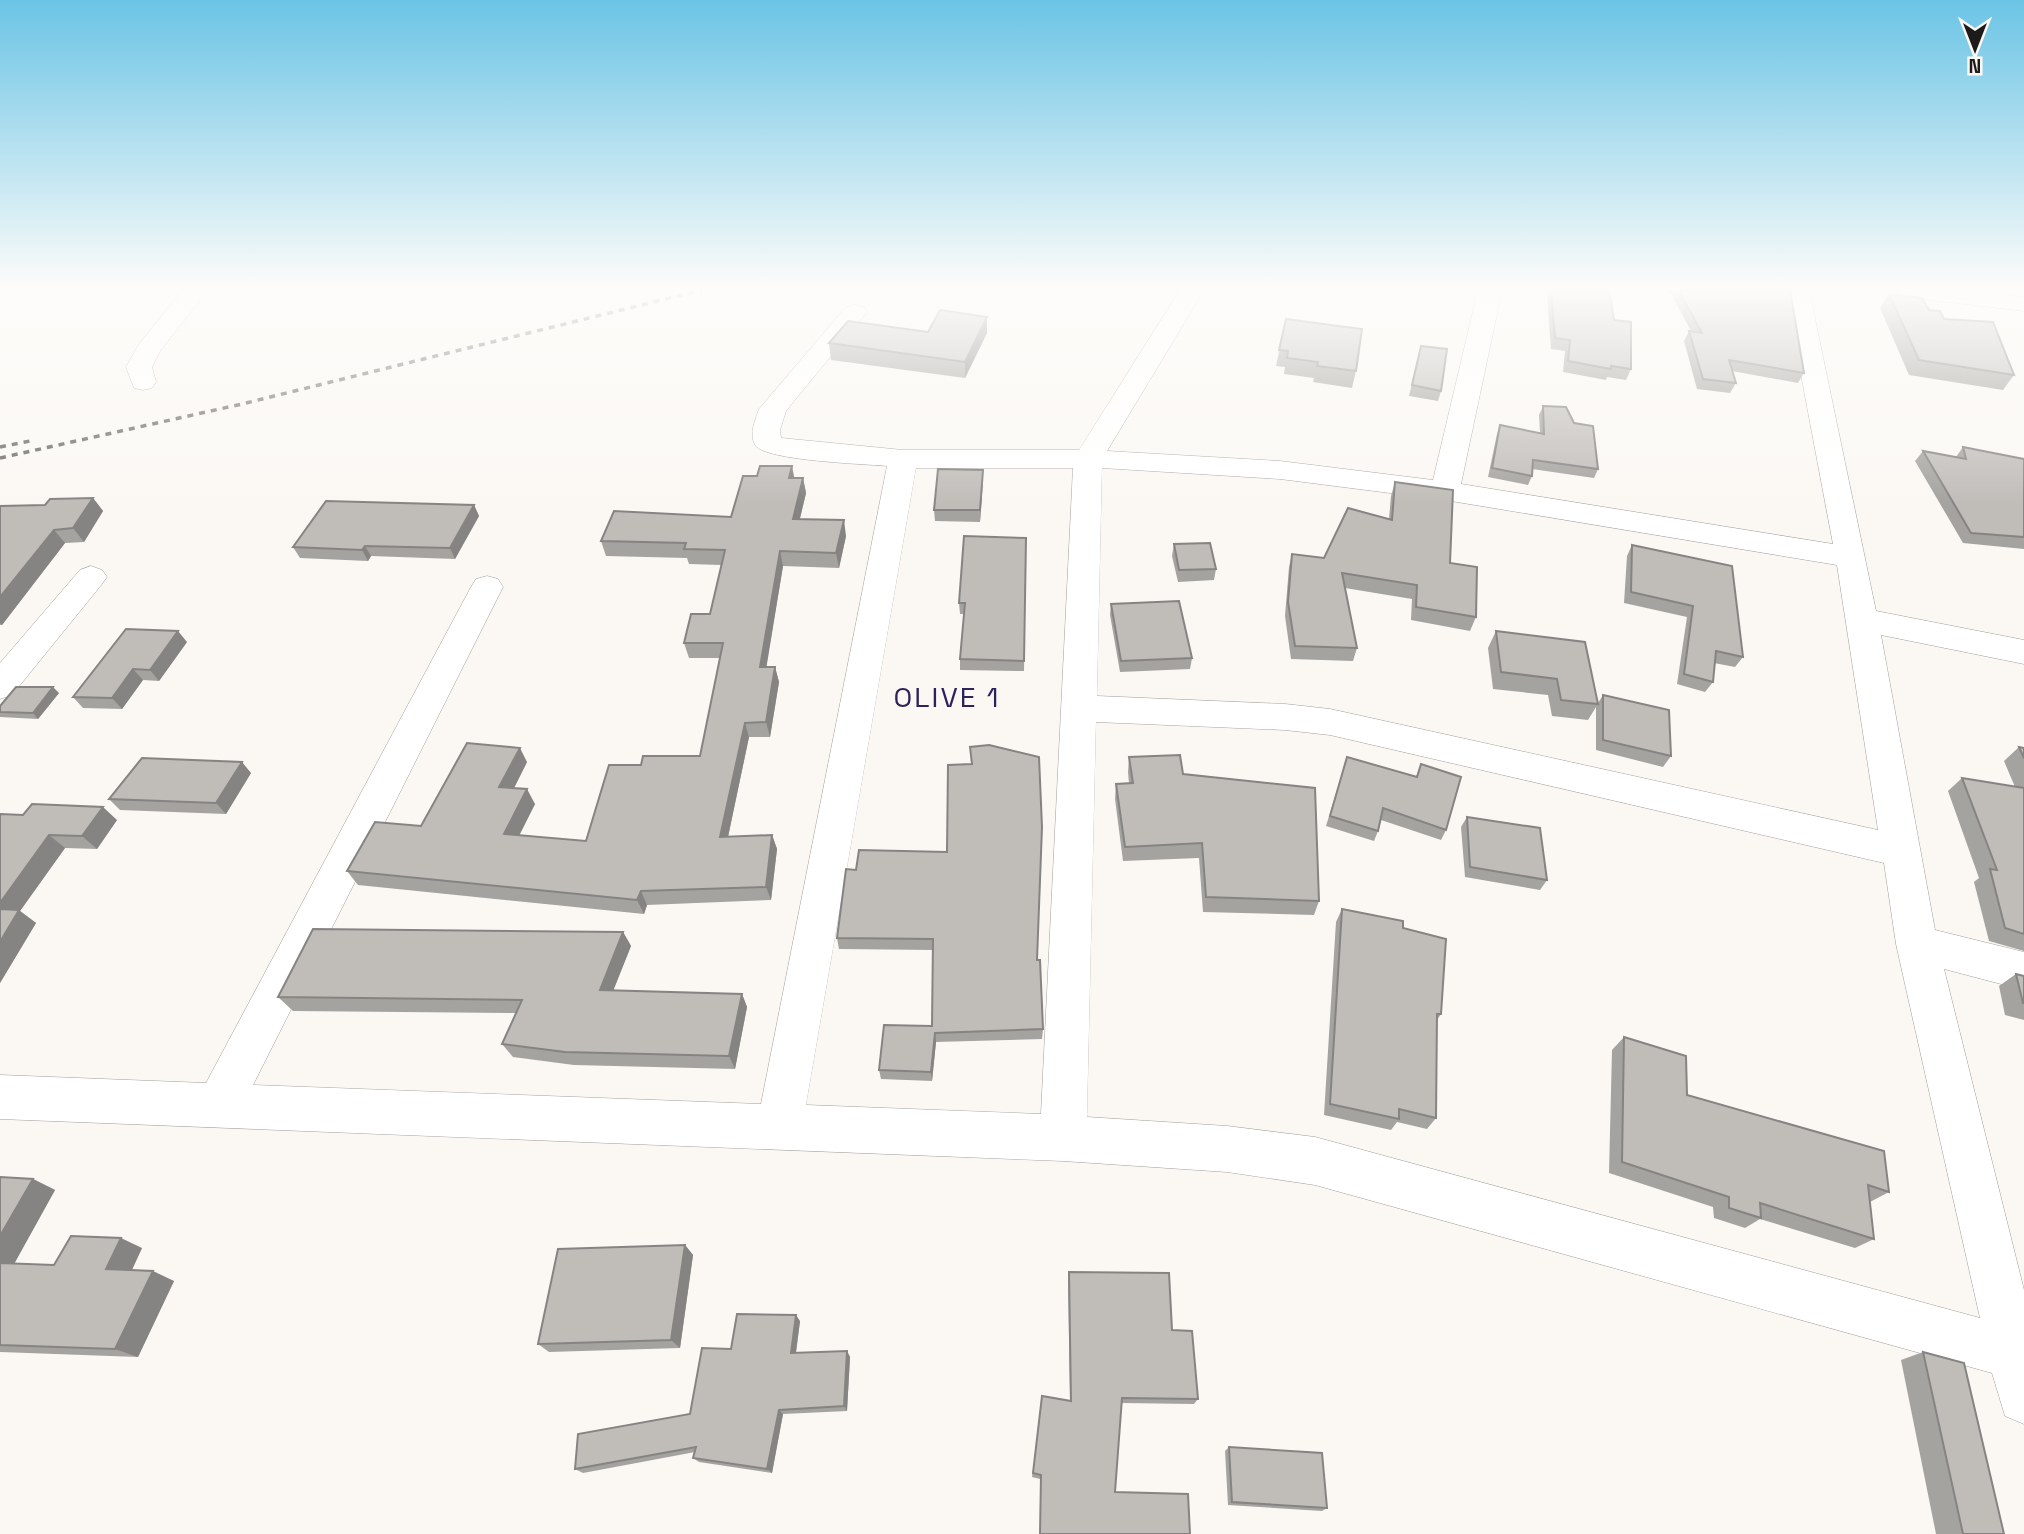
<svg xmlns="http://www.w3.org/2000/svg" width="2024" height="1534" font-family="'Space Grotesk',sans-serif">
	<style>
		.lines { fill: none; stroke-linecap: round; stroke-linejoin: round }
		.minor-casing { stroke: #a29f9b; stroke-width: 1 }
		.minor { fill: #fff; fill-rule: evenodd }
		.rail { stroke: #6a6866; stroke-width: 3.5; stroke-dasharray: 6 6; stroke-linecap: butt }
		.wall { fill: #a5a39f }
		.shaded-wall { fill: #868482 }
		.building { fill: #c0bdb9; stroke: #868482; stroke-width: 2 }
		.labels { text-anchor: middle; dominant-baseline: central; stroke-width: 5; stroke-linejoin: round; paint-order: stroke }
		.quarter-label { font-size: 28px; letter-spacing: 2px; fill: #2c235d; stroke: #fbf8f4 }
	</style>
	<rect width="100%" height="100%" fill="#fbf8f4"/>
	<g class="lines">
		<!-- minor casing -->
		<g class="minor-casing">
			<path id="minor" d="M183,290H208L160,351L152,367L156,382L152,388L143,390L134,388L126,367L139,344Z
				M1180,290H1204L1107,451L1280,461L1433,480L1478,290H1502L1461,484L1833,544L1785,290H1809L1876,611L2024,640V664L1881,635L1935,930L2024,952V990L1944,969L2024,1290V1424L2005,1416L1992,1373L1315,1185L1227,1172L1063,1161L0,1119V1075L206,1083L471,587L476,579L487,576L498,579L503,587L253,1085L761,1104L887,466C866,464 765,461 755,445C749,433 755,421 759,409L846,307L855,305L864,307L867,312L786,411L780,430L781,438L903,450H1079ZM916,468H1073L1041,1114L806,1105ZM1102,468L1280,479L1445,500L1837,565L1878,830L1330,709L1285,704L1097,696ZM1096,722L1285,730L1330,735L1884,863L1896,944L1980,1318L1315,1137L1227,1126L1087,1117Z
				M1894,290H1967L2024,297V311L1906,297L1898,295Z
				M91,566L102,570L107,577L102,584L12,695L0,699V663L80,570Z"/>
		</g>
		<!-- minor -->
		<use href="#minor" class="minor"/>
		<!-- rail -->
		<path class="rail" d="M0,447L30,441
			M0,458L242,404L702,290"/>
	</g>
	<!-- wall -->
	<path class="wall" d="M1549,290H1609L1614,320L1631,369L1626,380L1607,377L1606,380L1563,372L1565,351L1551,349L1547,296Z
		M1669,290H1790L1804,373L1798,383L1732,371L1736,383L1730,393L1697,389L1684,341L1689,331H1691Z
		M1889,294L1929,310L1944,319L2014,375L2003,390L1909,375L1880,308Z
		M1286,319L1356,371L1352,388L1313,382L1314,378L1284,374L1285,367L1276,366Z
		M928,332L987,333L965,378L831,360L829,343Z
		M1421,346L1441,391L1438,401L1409,396Z
		M1543,406L1574,423L1598,469L1594,478L1532,469V476L1528,485L1488,477L1497,434L1500,425L1540,433L1539,415Z
		M1963,447L2024,459V549L1963,543L1915,461L1923,451L1956,457Z
		M983,470L980,522L935,521L934,510Z
		M794,478H803L806,493L800,519L846,536L839,568L783,566L766,667H775L779,682L770,737H749L728,837L772,835L777,849L771,900L647,905L644,914L358,885L347,871L527,762L514,788L535,804L519,835L586,841L641,765L700,756L720,658H689L684,643L710,614L721,565L689,564L687,558L606,556L601,541L731,517Z
		M1395,482L1450,563L1476,617L1470,631L1411,620L1412,599L1345,588L1357,648L1353,661L1291,659L1285,616L1289,567L1292,554L1324,558L1389,519L1391,496Z
		M93,498L103,511L84,542L65,543L2,625H0V506L45,505Z
		M474,505L479,516L455,559L371,556L368,561L300,558L293,547Z
		M1026,538L1024,671L960,670V659L964,614H960L959,603Z
		M1174,544L1216,569L1214,580L1178,582L1172,556Z
		M1632,545L1743,657L1735,667L1714,663L1713,682L1705,692L1677,684L1687,617L1624,603L1627,556Z
		M1111,604L1192,658L1190,669L1120,672L1110,615Z
		M1496,631L1598,703L1603,695L1671,756L1663,767L1596,750V707L1588,720L1552,716L1548,695L1493,689L1488,648Z
		M187,642L159,681L143,680L122,709L83,708L73,697Z
		M59,693L38,719L0,717V706Z
		M970,747L1037,960L1043,1029L1042,1039L936,1042L932,1081L881,1079L879,1070L932,1026L933,950L839,949L837,938L856,870L947,852L972,764Z
		M2019,747L2024,748V951L1989,941L1974,882L1979,878L1948,791L1962,778L2015,787L2004,761Z
		M1129,757L1183,774L1319,901L1314,915L1203,912L1199,858L1123,861L1115,799L1116,784L1129,783L1128,772Z
		M1347,757L1416,777L1421,764L1446,830L1441,840L1381,820L1378,831L1374,841L1326,826Z
		M251,773L226,814L120,810L109,799Z
		M0,814L117,820L97,849L65,848L20,911L36,923L0,983Z
		M1467,817L1547,880L1540,890L1465,877L1461,827Z
		M1342,909L1403,928L1441,1014L1437,1020L1436,1118L1427,1129L1397,1122L1391,1130L1324,1115L1336,922Z
		M623,932L631,946L613,990L742,994L747,1007L735,1069L574,1065L513,1057L502,1044L516,1013L293,1011L278,997Z
		M2016,974L2024,976V1020L2005,1015L1999,986Z
		M1624,1037L1687,1095L1889,1192L1870,1202L1874,1239L1855,1248L1760,1219L1745,1228L1714,1218L1713,1207L1609,1173L1612,1050Z
		M0,1177L33,1179L55,1190L14,1264L54,1265L142,1248L132,1270L174,1281L138,1357L0,1352Z
		M685,1245L693,1255L680,1348L549,1352L538,1344Z
		M1069,1272L1172,1330L1198,1399L1194,1404L1122,1403L1115,1492L1190,1534L1040,1479L1032,1477L1042,1396L1070,1401L1068,1279Z
		M800,1321L796,1353L847,1351L850,1357L847,1411L783,1414L772,1473L699,1462L693,1458L695,1452L583,1473L575,1469L690,1414L731,1349Z
		M1923,1352L2004,1534H1936L1901,1360Z
		M1229,1447L1327,1508L1322,1511L1228,1505L1225,1451Z"/>
	<!-- shaded-wall -->
	<path class="shaded-wall" d="M987,317V333L965,378V362Z
		M792,466L795,481L789,478Z
		M983,470V481L980,522V510Z
		M803,478L806,493L796,534L793,519Z
		M93,498L103,511L84,542L73,528Z
		M474,505L479,516L455,559L450,548Z
		M844,520L846,536L839,568L836,553Z
		M54,530L65,543L2,625L0,623V597Z
		M365,546L371,556L368,561L362,550Z
		M780,551L783,566L764,682L760,667Z
		M178,631L187,642L159,681L150,670Z
		M775,667L779,682L770,737L766,722Z
		M133,669L143,680L122,709L112,698Z
		M53,687L59,693L38,719L33,713Z
		M745,723L749,737L725,851L720,837Z
		M520,748L527,762L507,802L499,787Z
		M242,762L251,773L226,814L216,803Z
		M527,789L535,804L513,848L504,834Z
		M103,807L117,820L97,849L82,836Z
		M49,835L65,848L20,911L36,923L0,983V903Z
		M772,835L777,849L771,900L766,887Z
		M641,891L647,905L644,914L637,900Z
		M623,932L631,946L608,1004L600,990Z
		M742,994L747,1007L735,1069L729,1056Z
		M935,1033L936,1042L932,1081L931,1072Z
		M33,1179L55,1190L9,1273L0,1269V1236Z
		M121,1238L142,1248L128,1278L106,1269Z
		M685,1245L693,1255L680,1348L671,1340Z
		M153,1271L174,1281L138,1357L115,1349Z
		M796,1315L800,1321L795,1359L791,1353Z
		M847,1351L850,1357L847,1411L844,1406Z
		M779,1410L783,1414L772,1473L767,1469Z"/>
	<!-- building -->
	<path class="building" d="M1551,290H1609L1614,320L1631,322V369L1611,366V369L1568,361L1570,340L1555,338Z
		M1678,290H1790L1804,373L1729,360L1736,383L1703,379L1689,331L1702,333Z
		M1889,294L1922,298L1929,310L1940,311L1944,319L1993,322L2014,375L1919,360Z
		M940,310L987,317L965,362L829,343L848,321L928,332Z
		M1286,319L1362,329L1356,371L1317,366L1318,362L1287,358L1288,351L1279,350Z
		M1421,346L1447,349L1441,391L1412,385Z
		M1543,406L1566,407L1574,423L1593,426L1598,469L1533,460L1532,476L1492,468L1500,425L1544,434Z
		M1963,447L2024,459V537L1971,533L1923,451L1966,459Z
		M760,466H792L789,478H803L793,519L844,520L836,553L780,551L760,667H775L766,722L745,723L720,837L772,835L766,887L641,891L637,900L347,871L375,822L421,826L467,743L520,748L499,787L527,789L504,834L586,841L609,765H641L643,756H700L723,643H684L691,614H710L725,550L684,549L686,543L601,541L614,511L731,517L743,476H757Z
		M938,469L983,470L980,510H934Z
		M1395,482L1453,490L1450,563L1477,567L1476,617L1416,607L1417,585L1342,573L1357,648L1295,646L1288,602L1292,554L1324,558L1348,508L1392,520Z
		M93,498L73,528L54,530L0,597V506L45,505L50,499Z
		M326,501L474,505L450,548L365,546L362,550L293,547Z
		M964,536L1026,538L1024,661L960,659L965,603H959Z
		M1210,543L1216,569L1179,570L1174,544Z
		M1632,545L1732,566L1743,657L1716,651L1713,682L1684,674L1693,606L1631,592Z
		M1179,601L1192,658L1121,661L1111,604Z
		M126,629L178,631L150,670L133,669L112,698L73,697Z
		M1496,631L1585,642L1598,704L1561,700L1557,679L1501,672Z
		M16,687H53L33,713L0,712V706Z
		M1603,695L1669,710L1671,756L1603,740Z
		M989,745L1039,757L1042,827L1037,960H1040L1043,1029L935,1033L931,1072L879,1070L884,1025L932,1026L933,939L837,938L846,869L856,870L859,850L947,852L948,765L972,764L970,747Z
		M2019,747L2024,748V758Z
		M1180,755L1183,774L1315,788L1319,901L1206,897L1202,843L1125,847L1116,784L1133,783L1129,757Z
		M1347,757L1417,777L1421,764L1461,777L1446,830L1383,808L1378,831L1330,816Z
		M142,758L242,762L216,803L109,799Z
		M1962,778L2024,788V934L2005,928L1990,869L1997,870Z
		M32,804L103,807L82,836L49,835L0,903V814L23,815Z
		M1467,817L1540,828L1547,880L1470,867Z
		M0,909L19,910L0,942Z
		M1342,909L1403,921V928L1446,939L1441,1014H1437L1436,1118L1399,1109V1119L1330,1104Z
		M313,929L623,932L600,990L742,994L729,1056L565,1052L502,1044L522,1000L278,997Z
		M2016,974L2024,976V1003H2023Z
		M1624,1037L1686,1056L1687,1095L1884,1151L1889,1192L1868,1185L1874,1239L1760,1203L1761,1218L1729,1208V1197L1622,1162Z
		M0,1177L33,1179L0,1236Z
		M71,1236L121,1238L106,1269L153,1271L115,1349L0,1345V1263L54,1265Z
		M685,1245L671,1340L538,1344L558,1249Z
		M1069,1272L1169,1273L1172,1330L1192,1331L1198,1399L1122,1398L1115,1492L1188,1494L1190,1534H1040L1041,1475L1033,1473L1042,1396L1071,1401Z
		M737,1314L796,1315L791,1353L847,1351L844,1406L779,1410L767,1469L693,1458L696,1447L575,1469L578,1434L690,1414L702,1348L731,1349Z
		M1923,1352L1964,1363L2004,1534H1963Z
		M1229,1447L1322,1453L1327,1508L1232,1502Z"/>
	<!-- sky -->
	<linearGradient id="sky" x2="0" y2="1"><stop stop-color="#6bc4e5"/><stop offset="0.57" stop-color="#fdfcfa"/><stop offset="1" stop-color="#fdfcfa" stop-opacity="0"/></linearGradient>
	<rect width="2024" height="505" fill="url(#sky)"/>
	<g class="labels">
		<!-- quarter labels -->
		<g class="quarter-label">
			<text x="947" y="697">OLIVE 1</text>
		</g>
	</g>
	<!-- north arrow -->
	<g transform="translate(1975 49) rotate(180)" stroke="#fbf8f4" stroke-width="5" paint-order="stroke">
	<path d="M0-5L12 26L0 18L-12 26Z" fill="#1c1b1a"/>
	<text y="-10" font-size="19" font-weight="bold" text-anchor="middle" fill="#1c1b1a">N</text>
	</g>
</svg>
